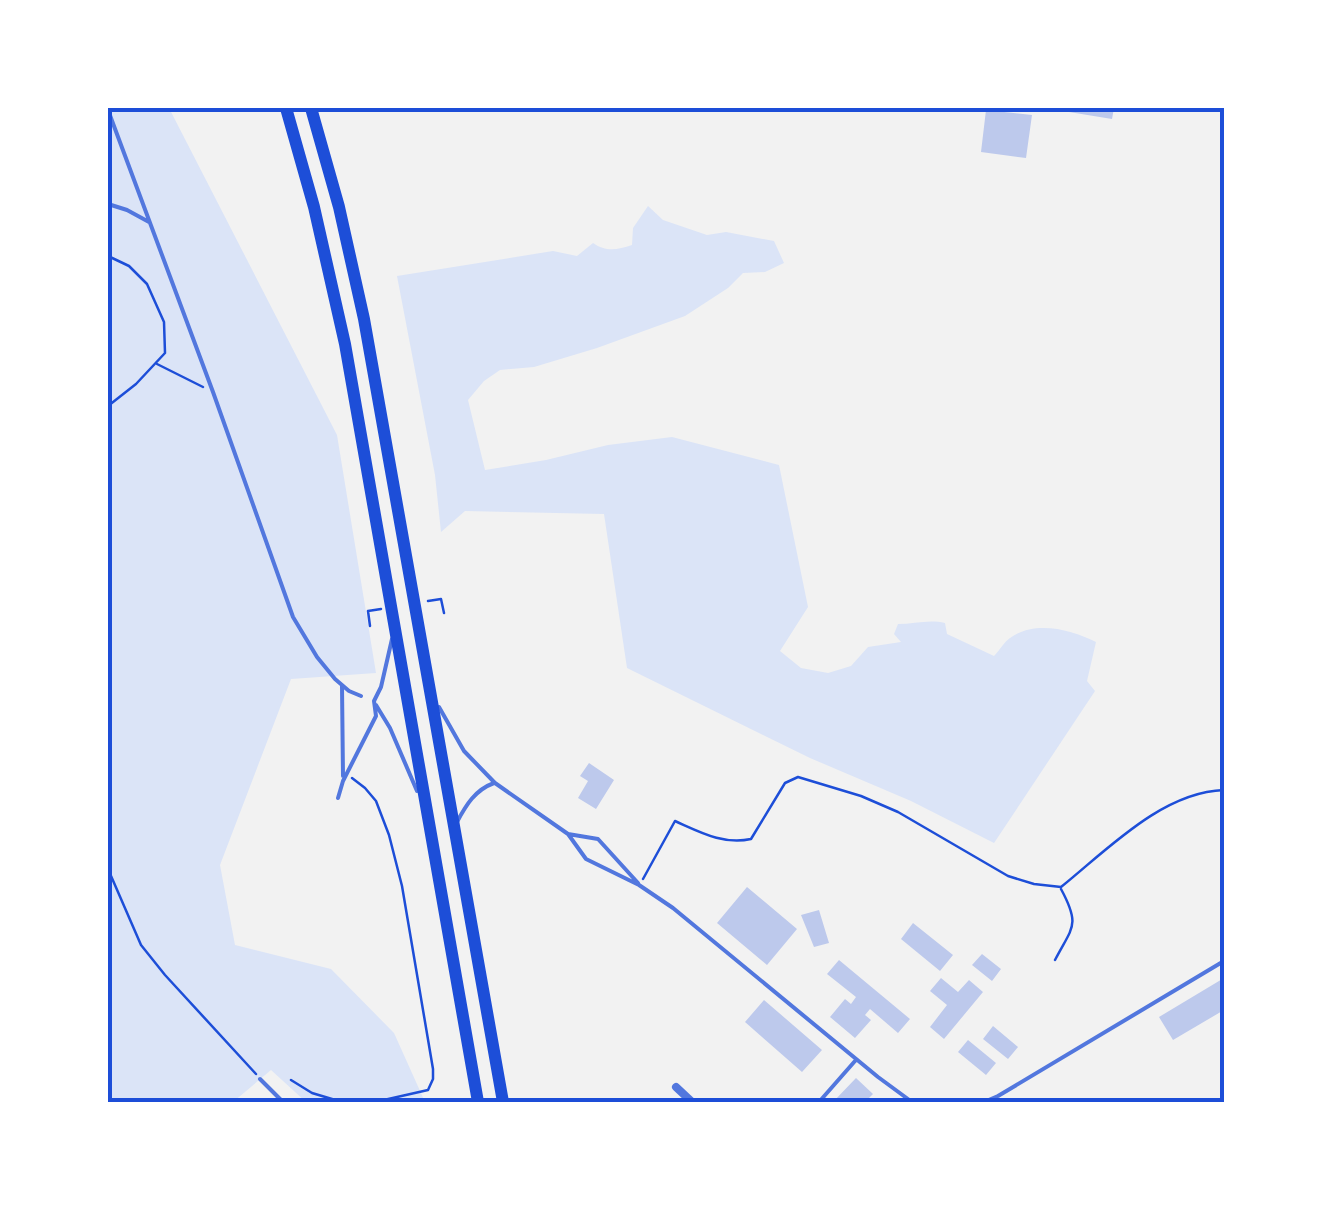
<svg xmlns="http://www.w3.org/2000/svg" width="1332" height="1210" font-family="'Work Sans',sans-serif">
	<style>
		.green { fill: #dbe4f7 }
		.building { fill: #bdc9ec }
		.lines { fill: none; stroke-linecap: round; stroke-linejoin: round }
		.path { stroke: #1d4ed8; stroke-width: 2.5 }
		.service { stroke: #5277de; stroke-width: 4 }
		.minor { stroke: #5277de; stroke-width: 8 }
		.trunk { stroke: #1d4ed8; stroke-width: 12 }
		.neatline { fill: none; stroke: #1d4ed8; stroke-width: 4 }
	</style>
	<rect width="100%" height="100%" fill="#f2f2f2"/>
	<!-- green -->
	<path class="green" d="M108,108H169L337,435L376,673L291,679L220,865L235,945L331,969L394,1033L425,1102H306L271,1070L233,1102H108Z
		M648,206L663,220L707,235L726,232L774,241L784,263L765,272L743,273L728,288L685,316L597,348L534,367L500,370L484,381L468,400L485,470L546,460L608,445L672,437L779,465L808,607L780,651L801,668L828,673L851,666L868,647L901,642L894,634L898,624C914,624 929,619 945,623L947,634L994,656C999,651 1004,642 1010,638C1034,620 1071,629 1096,642L1087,681L1095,691L994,843L911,801L810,758L627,668L604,514L465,511L441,532L435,475L397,276L553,251L577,256L593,243C606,252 617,250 632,245L633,228Z"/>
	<!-- building -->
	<path class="building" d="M1063,108H1114L1112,119L1063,111Z
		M986,110L1032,115L1026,158L981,152Z
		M589,763L614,780L596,809L578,798L588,781L580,776Z
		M747,887L797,929L767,965L717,923Z
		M819,910L829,943L814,947L801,915Z
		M913,923L953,955L940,971L901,939Z
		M982,954L1001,969L992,981L972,965Z
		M839,960L910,1019L898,1033L870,1009L865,1015L871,1020L855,1038L830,1017L845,999L851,1004L856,997L827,974Z
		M941,978L958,992L969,980L983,992L944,1039L930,1027L947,1005L930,991Z
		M1224,978V1010L1173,1040L1159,1017Z
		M764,1000L822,1050L802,1072L745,1022Z
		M993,1026L1018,1047L1008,1059L983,1039Z
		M968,1040L996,1063L986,1075L958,1052Z
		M856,1078L873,1094L865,1102H833Z"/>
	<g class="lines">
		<!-- path -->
		<path class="path" d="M108,256L129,266L147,284L164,322L165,353L136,384L108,406
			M157,364L203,387
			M428,601L441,599L444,613
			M370,626L368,611L381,609
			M352,778L365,788L376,801L389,835L402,886L433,1069V1079L428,1090L375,1102
			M108,869L141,945L165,975L256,1074
			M643,879L675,821C700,832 723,845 751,839L785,783L798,777L861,796L898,812L1008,876L1034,884L1061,887C1107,850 1162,792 1224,790
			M1055,960C1072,927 1081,926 1061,889
			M291,1080L312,1093L342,1102"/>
		<!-- service -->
		<path class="service" d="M108,110L213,392L293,617L317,657L335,679L349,691L361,696
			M108,204L127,210L149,222
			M342,686L343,776
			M376,705L390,728L417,791
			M439,707L464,751L495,783L568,834L586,859L639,885L673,908L878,1077L912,1102
			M338,798L343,781L376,716L374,701L381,687L392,639
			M457,822C466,805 475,790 494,783
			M568,834L598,839L638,883
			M260,1079L283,1102
			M819,1102L855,1061
			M984,1102L998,1096L1224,961"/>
		<!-- minor -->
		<path class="minor" d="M676,1087L692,1102"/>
		<!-- trunk -->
		<path class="trunk" d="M286,108L314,207L345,344L478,1102
			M311,108L339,207L364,319L503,1102"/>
	</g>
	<!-- border -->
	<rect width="1332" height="1210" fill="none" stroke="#ffffff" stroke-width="220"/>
	<rect x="110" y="110" width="1112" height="990" class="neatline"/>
</svg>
